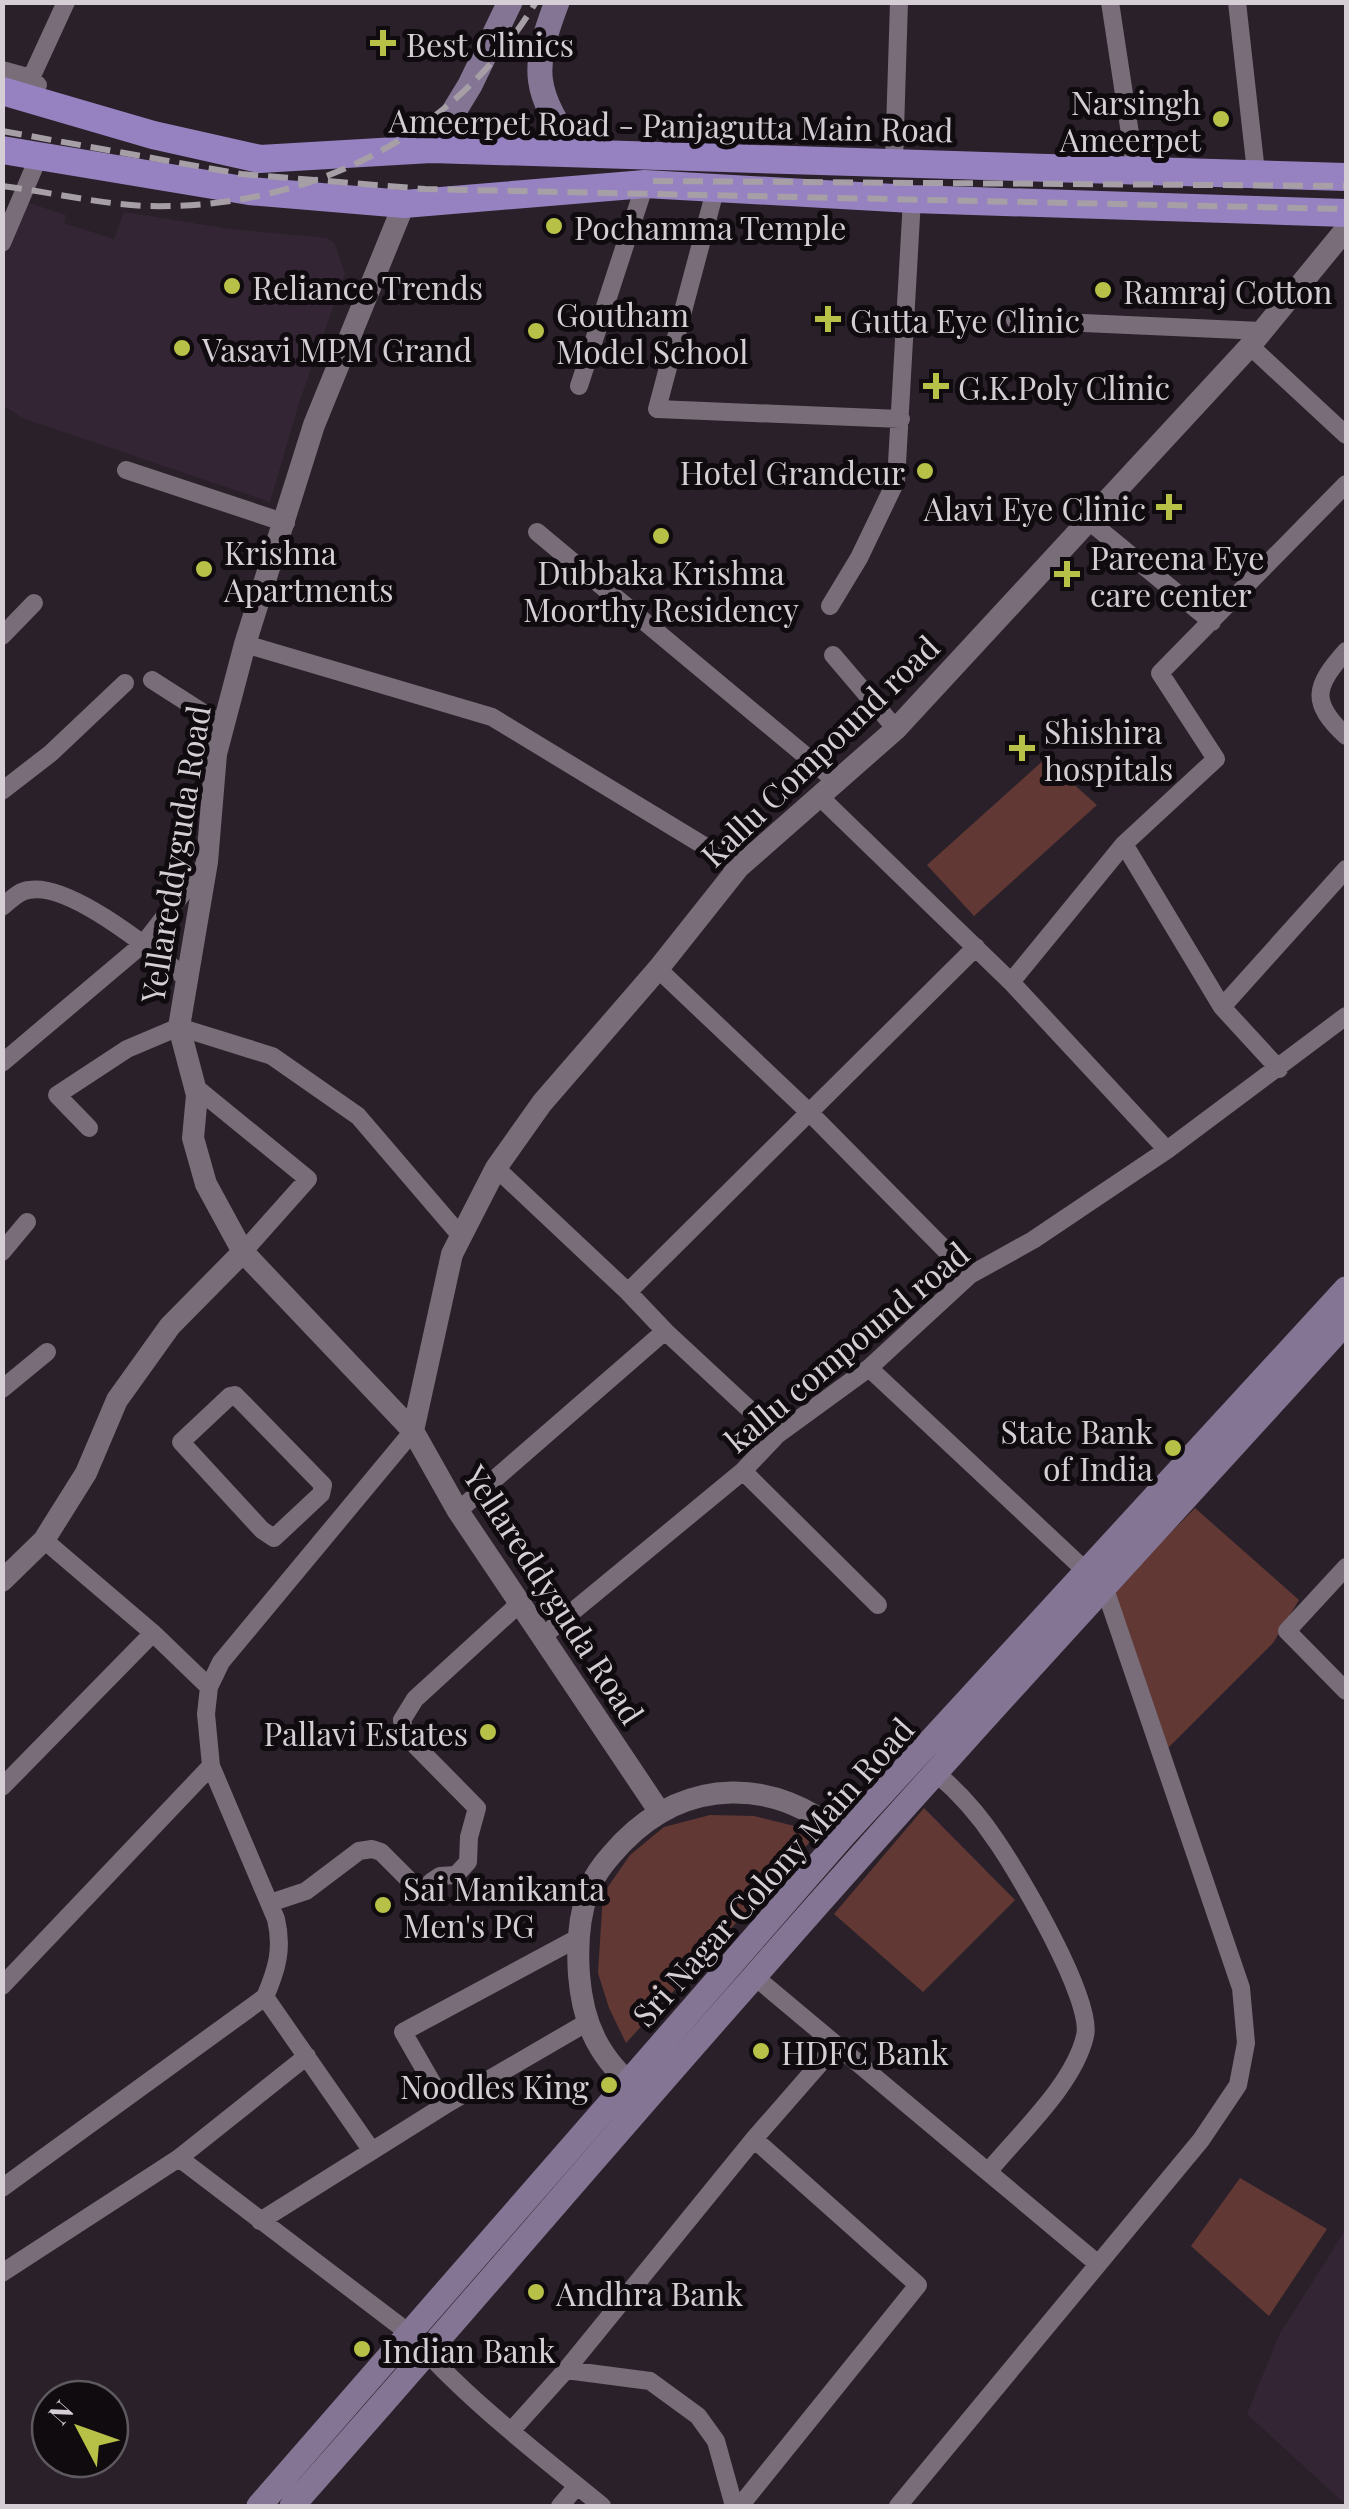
<svg xmlns="http://www.w3.org/2000/svg" width="1349" height="2509" font-family="'Playfair Display',serif">
	<style>
		.built { fill: #332533 }
		.green { fill: #623835 }
		.lines { fill: none; stroke-linecap: round; stroke-linejoin: round }
		.minor { stroke: #786d78; stroke-width: 18 }
		.tertiary { stroke: #786d78; stroke-width: 22 }
		.secondary { stroke: #837593; stroke-width: 25 }
		.trunk { stroke: #9682c1; stroke-width: 28 }
		.rail { stroke: #a69fa6; stroke-width: 6; stroke-dasharray: 20 10; stroke-linecap: butt }
		.poi-dot { fill: #b8c147; stroke: #0f0b0f; stroke-width: 4 }
		.labels { text-anchor: middle; dominant-baseline: central; stroke-width: 10; stroke-linejoin: round; paint-order: stroke }
		.poi-label { font-size: 32px; fill: #d5cfd5; stroke: #0f0b0f; text-anchor: start }
		.street-label { font-size: 32px; fill: #d5cfd5; stroke: #0f0b0f }
	</style>
	<rect width="100%" height="100%" fill="#292029"/>
	<!-- built -->
	<path class="built" d="M23,201L66,215L64,223L114,239L124,212L231,229L328,238L335,244L345,274L300,400L270,502L22,418L3,405V251Z
		M1346,2229V2505L1247,2414L1279,2335Z"/>
	<!-- green -->
	<path class="green" d="M1045,759L1097,805L974,916L927,865Z
		M1195,1508L1299,1600L1273,1643L1168,1748L1110,1594Z
		M924,1808L1015,1900L923,1992L834,1914Z
		M710,1815L754,1816L819,1832L626,2043L609,2008L598,1973L603,1894L630,1855L664,1827Z
		M1240,2178L1327,2229L1269,2316L1191,2246Z"/>
	<g class="lines">
		<!-- minor -->
		<path class="minor" d="M1110,2L1136,173
			M1237,2L1256,172
			M2,70L31,78L38,85
			M31,78L66,2
			M894,162L899,2
			M716,187L657,409L901,419
			M2,243L39,156
			M1015,320L1262,331
			M1250,346L1346,435
			M579,386L645,184
			M126,470L286,523
			M1089,521L1212,622
			M537,532L837,782
			M830,606L859,558L896,481L912,199
			M2,636L34,603
			M245,644L492,717L739,867
			M1346,651C1314,687 1310,702 1346,736
			M833,655L896,729
			M152,680L224,726
			M2,791L51,753L125,683
			M820,797L1011,982L1167,1150
			M1124,844L1222,1007L1346,869
			M2,907C11,900 18,891 29,890C70,882 156,953 187,979
			M658,969L811,1114L970,1275
			M1011,982L1124,844L1216,759L1160,673L1346,484
			M1222,1007L1279,1069
			M2,1063L144,943L207,862
			M194,1086L308,1179L243,1252
			M89,1128L57,1095L127,1049L179,1027L272,1056L358,1116L460,1235
			M496,1168L628,1292
			M2,1252L27,1222
			M665,1331L777,1435
			M869,1368L1105,1589L1241,1988L1246,2043L1238,2085L1201,2140L898,2506
			M2,1389L47,1352
			M235,1395L323,1485L321,1494L274,1538L262,1530L181,1442L230,1396Z
			M743,1471L878,1605
			M458,1511L665,1331L628,1292L976,947
			M44,1540L153,1633L209,1687L206,1714L211,1766L276,1919C283,1949 277,1969 265,1997L372,2151
			M1346,1567L1287,1631L1346,1691
			M543,1636L743,1471L777,1435L869,1368L970,1275L1033,1240L1167,1150L1346,1016
			M209,1687L221,1662L413,1431
			M936,1773C960,1793 980,1816 997,1842C1019,1874 1094,2001 1085,2036C1074,2084 1020,2133 988,2172L1098,2264
			M2,1787L153,1633
			M431,1882L440,1876L456,1875L468,1862L469,1837L477,1808L405,1735L402,1720L415,1699L520,1603
			M270,1903L306,1891L359,1851L372,1849L381,1852L410,1881
			M754,1976L988,2172
			M2,1986L211,1766
			M445,2105L403,2032L576,1939
			M754,2139L836,2045
			M179,2158L409,2333C465,2398 536,2452 602,2506
			M2,2188L265,1997
			M260,2221L445,2105L586,2023
			M2,2273L179,2158L307,2056
			M566,2370L650,2381L698,2416L716,2441L734,2506
			M511,2431L566,2370L754,2139L918,2285L740,2506
			M560,2506L577,2486"/>
		<!-- tertiary -->
		<path class="tertiary" d="M404,204L314,425L245,644L216,754L207,862L179,1027L197,1095L193,1138L206,1184L243,1252L413,1431L458,1511L659,1811
			M413,1431L452,1254L496,1168L542,1103L658,969L739,867L896,729L1250,346L1346,229
			M2,1581L44,1540L86,1473L117,1400L170,1326L243,1252
			M641,2093C600,2060 583,2026 579,1975C577,1946 578,1919 588,1892C595,1872 609,1857 623,1842C687,1777 775,1777 843,1836"/>
		<!-- secondary -->
		<path class="secondary" d="M557,2C530,73 534,90 575,152
			M431,149L470,85L510,2
			M259,2506L843,1836L1346,1289
			M292,2506C447,2332 598,2153 753,1978C947,1756 1148,1540 1346,1322"/>
		<!-- trunk -->
		<path class="trunk" d="M2,91L153,135L260,159L431,149L1346,177
			M2,150L249,191L404,204L645,184L912,199L1346,213"/>
		<!-- rail -->
		<path class="rail" d="M2,131L241,174L425,189L1346,209
			M653,181L1346,186
			M2,186C50,192 99,204 147,206C304,210 454,139 536,2"/>
	</g>
	<!-- markers -->
	<g class="poi-dot">
		<path d="M378 28h10v10h10v10h-10v10h-10v-10h-10v-10h10z"/>
		<circle cx="1221" cy="119" r="10"/>
		<circle cx="554" cy="226" r="10"/>
		<circle cx="232" cy="286" r="10"/>
		<circle cx="1103" cy="290" r="10"/>
		<path d="M823 304h10v10h10v10h-10v10h-10v-10h-10v-10h10z"/>
		<circle cx="536" cy="331" r="10"/>
		<circle cx="182" cy="348" r="10"/>
		<path d="M931 371h10v10h10v10h-10v10h-10v-10h-10v-10h10z"/>
		<circle cx="925" cy="471" r="10"/>
		<path d="M1164 492h10v10h10v10h-10v10h-10v-10h-10v-10h10z"/>
		<circle cx="661" cy="536" r="10"/>
		<circle cx="204" cy="569" r="10"/>
		<path d="M1062 559h10v10h10v10h-10v10h-10v-10h-10v-10h10z"/>
		<path d="M1017 733h10v10h10v10h-10v10h-10v-10h-10v-10h10z"/>
		<circle cx="1173" cy="1448" r="10"/>
		<circle cx="488" cy="1732" r="10"/>
		<circle cx="383" cy="1905" r="10"/>
		<circle cx="761" cy="2051" r="10"/>
		<circle cx="609" cy="2085" r="10"/>
		<circle cx="536" cy="2292" r="10"/>
		<circle cx="362" cy="2349" r="10"/>
	</g>
	<g class="labels">
		<!-- poi labels -->
		<g class="poi-label">
			<text x="406" y="43">Best Clinics</text>
			<text x="1201" y="101" text-anchor="end">Narsingh<tspan x="1201" dy="37">Ameerpet</tspan></text>
			<text x="574" y="226">Pochamma Temple</text>
			<text x="252" y="286">Reliance Trends</text>
			<text x="1123" y="290">Ramraj Cotton</text>
			<text x="556" y="313">Goutham<tspan x="556" dy="37">Model School</tspan></text>
			<text x="850" y="319">Gutta Eye Clinic</text>
			<text x="202" y="348">Vasavi MPM Grand</text>
			<text x="958" y="386">G.K.Poly Clinic</text>
			<text x="905" y="471" text-anchor="end">Hotel Grandeur</text>
			<text x="1146" y="507" text-anchor="end">Alavi Eye Clinic</text>
			<text x="224" y="551">Krishna<tspan x="224" dy="37">Apartments</tspan></text>
			<text x="1090" y="556">Pareena Eye<tspan x="1090" dy="37">care center</tspan></text>
			<text x="661" y="571" text-anchor="middle">Dubbaka Krishna<tspan x="661" dy="37">Moorthy Residency</tspan></text>
			<text x="1044" y="730">Shishira<tspan x="1044" dy="37">hospitals</tspan></text>
			<text x="1153" y="1430" text-anchor="end">State Bank<tspan x="1153" dy="37">of India</tspan></text>
			<text x="468" y="1732" text-anchor="end">Pallavi Estates</text>
			<text x="403" y="1887">Sai Manikanta<tspan x="403" dy="37">Men's PG</tspan></text>
			<text x="781" y="2051">HDFC Bank</text>
			<text x="589" y="2085" text-anchor="end">Noodles King</text>
			<text x="556" y="2292">Andhra Bank</text>
			<text x="382" y="2349">Indian Bank</text>
		</g>
		<!-- street labels -->
		<g class="street-label">
			<text transform="translate(671 124) rotate(1)">Ameerpet Road - Panjagutta Main Road</text>
			<text transform="translate(819 750) rotate(-44)">Kallu Compound road</text>
			<text transform="translate(174 854) rotate(-81)">Yellareddyguda Road</text>
			<text transform="translate(846 1346) rotate(-40)">kallu compound road</text>
			<text transform="translate(555 1594) rotate(57)">Yellareddyguda Road</text>
			<text transform="translate(772 1871) rotate(-48)">Sri Nagar Colony Main Road</text>
		</g>
	</g>
	<!-- border -->
	<rect width="1349" height="2509" fill="none" stroke="#d5cfd5" stroke-width="10"/>
	<!-- north arrow -->
	<g transform="translate(80 2429) rotate(311)"><circle r="48" fill="#0f0b0f" stroke="#5e595e" stroke-width="2.5"/>
	<path d="M0-8L18 38L0 25L-18 38Z" fill="#b8c147"/>
	<text y="-15" font-size="28" font-weight="bold" text-anchor="middle" fill="#d5cfd5">N</text>
	</g>
</svg>
